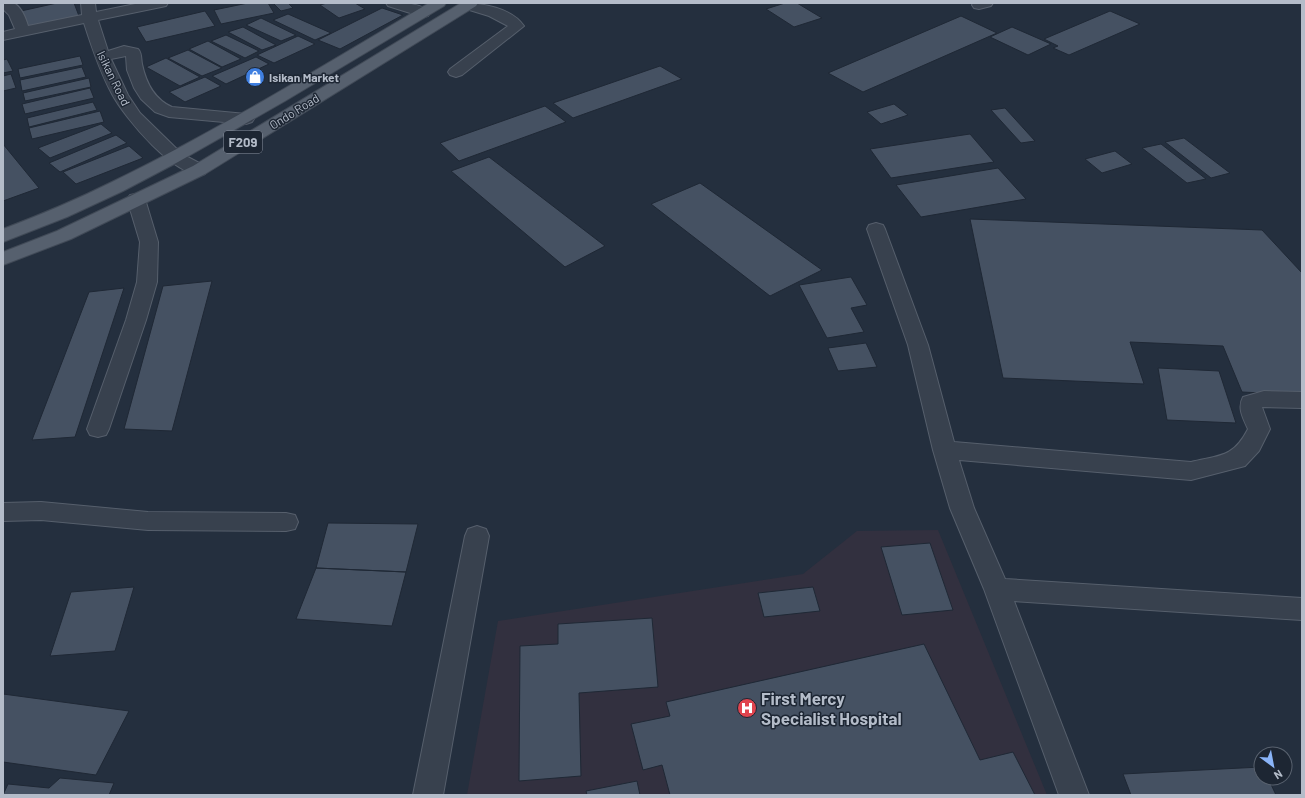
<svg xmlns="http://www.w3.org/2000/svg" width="1305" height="798" font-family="Barlow,sans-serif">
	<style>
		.medical { fill: #32303f }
		.building { fill: #455162; stroke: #1f2835 }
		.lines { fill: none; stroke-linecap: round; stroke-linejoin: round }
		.minor-casing { stroke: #565f6c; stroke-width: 2 }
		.major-casing { stroke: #414a57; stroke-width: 2 }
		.minor { fill: #38414e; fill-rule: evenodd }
		.major { fill: #56606e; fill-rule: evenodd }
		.labels { text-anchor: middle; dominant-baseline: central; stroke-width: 3; stroke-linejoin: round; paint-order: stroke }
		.far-poi-label { font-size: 12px; font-weight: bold; fill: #b4bcc9; stroke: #1d2633; text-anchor: start }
		.far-street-label { font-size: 12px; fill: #b4bcc9; stroke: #1d2633 }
		.shield { fill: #1d2633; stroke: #878f9c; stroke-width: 1 }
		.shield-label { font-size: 13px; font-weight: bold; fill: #b4bcc9 }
		.near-poi-label { font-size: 17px; font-weight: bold; fill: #b4bcc9; stroke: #1d2633; text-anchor: start }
	</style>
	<rect width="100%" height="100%" fill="#242f3e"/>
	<!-- medical -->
	<path class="medical" d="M938,530L1047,795H467L498,621L803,574L857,531Z"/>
	<!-- building -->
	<path class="building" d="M57,3H74L79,16L26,27L21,11Z
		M248,3H268L274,13L221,24L214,10Z
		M273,3H288L293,8L281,11Z
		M327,3H355L365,9L339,18L320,5Z
		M785,3H797L822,18L794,27L766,9Z
		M382,8L403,15L340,49L318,40Z
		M205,11L215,26L146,42L137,27Z
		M1110,11L1140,24L1069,55L1053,48L1058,46L1044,39Z
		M288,14L331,33L315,40L273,20Z
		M961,16L997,33L863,92L828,73Z
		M261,18L296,35L281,41L246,25Z
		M243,27L276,45L262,50L228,32Z
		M1012,27L1051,44L1028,55L990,37Z
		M226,35L259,51L245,58L211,41Z
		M298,36L315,44L274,63L257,55Z
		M208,41L241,59L222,67L189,49Z
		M188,50L222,68L202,76L168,58Z
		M80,56L83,65L20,78L18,69Z
		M256,57L269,64L226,84L212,76Z
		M166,58L200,77L180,86L146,67Z
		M7,59L13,71L3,73V60Z
		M660,66L682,79L573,118L553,103Z
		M82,67L86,77L22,91L20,80Z
		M11,74L16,88L3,91V76Z
		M205,77L221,86L185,102L169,92Z
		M89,78L91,87L25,101L23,93Z
		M90,88L94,98L25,114L22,104Z
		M93,102L97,110L29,127L27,118Z
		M894,104L908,115L881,124L867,112Z
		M545,106L566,122L459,161L440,143Z
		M1005,108L1035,141L1021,143L991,110Z
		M100,111L104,122L32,139L29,128Z
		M101,124L112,133L50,158L38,148Z
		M970,134L994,162L891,178L870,149Z
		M116,135L127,143L60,172L49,163Z
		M1184,138L1230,173L1211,178L1165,142Z
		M3,144L39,188L3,201Z
		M1161,144L1206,179L1187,183L1142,148Z
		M129,146L143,158L76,184L63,172Z
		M1115,151L1132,164L1102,173L1085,159Z
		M489,157L605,246L565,267L451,171Z
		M998,168L1026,199L921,217L896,185Z
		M700,183L822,270L770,296L651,204Z
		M970,219L1262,230L1302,273V395L1242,392L1223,346L1130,342L1144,384L1003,378Z
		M851,277L867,305L851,308L864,332L827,338L799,285Z
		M212,281L172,431L124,429L163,286Z
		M124,288L75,437L32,440L89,292Z
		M866,343L877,367L838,371L828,348Z
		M1158,368L1219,371L1236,423L1167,420Z
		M328,523L418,524L406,572L316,568Z
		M930,543L953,610L902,615L881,547Z
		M316,568L406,572L392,626L296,619Z
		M134,587L115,651L50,656L71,592Z
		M813,587L820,611L764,617L758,593Z
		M652,618L658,687L579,693L581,776L519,781L520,646L558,644V624Z
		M924,644L980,760L1013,752L1035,795H670L662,765L643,770L631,724L670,716L666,702Z
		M3,694L129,711L96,775L3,762Z
		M1261,767V778H1268L1276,795H1131L1123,774Z
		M60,778L114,783L109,795H3L8,784L49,788Z
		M637,781L640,795H587L586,791Z"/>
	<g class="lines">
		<!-- minor casing -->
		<g class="minor-casing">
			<path id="minor" d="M3,3C6,3 11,2 13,3C21,6 26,19 28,26L82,15L81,3H95L96,12L140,3H168L166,6L98,20L108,51L124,46L138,49C142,53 141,59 142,64C146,83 154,99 172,107L246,114L252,116L254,119L252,122L246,124L169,117L155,112L141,99L134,88L127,70L126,56L111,59L128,95L140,113L182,154L205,166L208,170L205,174C177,181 124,117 112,94C100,72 92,48 84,23L3,40V32L15,29L9,15L3,9Z
				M386,3C398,3 423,2 430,13L428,16L423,17L388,6Z
				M462,3C482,3 512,8 524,26L462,75L456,77L450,75L448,72L450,69L508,26L489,16L463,8L461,5Z
				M973,3H993L991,6L979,9L974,8L972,5Z
				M136,194L142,195L145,199L158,242L157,282L146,320L109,429L106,435L98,437L90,435L87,429L126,320L137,282L140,242L127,199L130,195Z
				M876,223L883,225L885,229L928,345L954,442L1191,462C1220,455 1233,458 1248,429C1243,418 1237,408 1243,397L1264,391L1302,392V408L1262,407L1270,429L1259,451L1245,466L1191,480L959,460L974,508L1005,579L1302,598V620L1014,601L1089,795H1059L984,589L950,508L933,450L908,345L867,229L869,225Z
				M41,502L148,512L286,513L295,515L298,522L295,529L286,531L148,530L41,520L3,521V503Z
				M477,526L486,529L489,536L443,795H413L465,536L468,529Z"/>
		</g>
		<!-- major casing -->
		<g class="major-casing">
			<path id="major" d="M429,3H446L444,6L285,101L178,162L123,191L67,217L3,242V229C40,215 76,200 112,182C221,129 324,65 429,3Z
				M461,3H478L476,6L205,174L71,239L3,265V252L57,231L193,166Z"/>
		</g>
		<!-- minor -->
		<use href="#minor" class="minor"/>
		<!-- major -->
		<use href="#major" class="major"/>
	</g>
	<!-- icons -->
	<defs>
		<g id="shop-disc" transform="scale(1)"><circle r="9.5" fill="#3f7fe0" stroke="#1d2633"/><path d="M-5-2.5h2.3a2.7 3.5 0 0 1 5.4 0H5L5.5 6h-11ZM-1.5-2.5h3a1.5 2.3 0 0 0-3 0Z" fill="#fff"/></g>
		<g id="hospital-disc" transform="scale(1)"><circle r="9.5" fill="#e0444e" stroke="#1d2633"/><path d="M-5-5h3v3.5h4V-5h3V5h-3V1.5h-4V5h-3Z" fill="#fff"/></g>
	</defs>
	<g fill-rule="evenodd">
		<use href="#shop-disc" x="255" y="77"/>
		<use href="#hospital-disc" x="747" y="708"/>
	</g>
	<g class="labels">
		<!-- far-poi labels -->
		<g class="far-poi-label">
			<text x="269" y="77">Isikan Market</text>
		</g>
		<!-- far-street labels -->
		<g class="far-street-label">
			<text transform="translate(114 78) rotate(64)">Isikan Road</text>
			<text transform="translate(294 111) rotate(-32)">Ondo Road</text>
		</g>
		<!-- shield labels -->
		<rect class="shield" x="224" y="131" width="38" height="22" rx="3"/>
		<g class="shield-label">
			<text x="243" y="142">F209</text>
		</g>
		<!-- near-poi labels -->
		<g class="near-poi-label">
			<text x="761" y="698">First Mercy<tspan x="761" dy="20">Specialist Hospital</tspan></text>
		</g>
	</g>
	<!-- border -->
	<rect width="1305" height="798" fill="none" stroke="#b4bcc9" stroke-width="8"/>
	<!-- north arrow -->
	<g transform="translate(1273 766) rotate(148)"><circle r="19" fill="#1d2633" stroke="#59626f"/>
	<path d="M0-3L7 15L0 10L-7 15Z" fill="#8ab4f8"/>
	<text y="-6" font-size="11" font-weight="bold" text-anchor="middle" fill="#b4bcc9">N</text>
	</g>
</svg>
